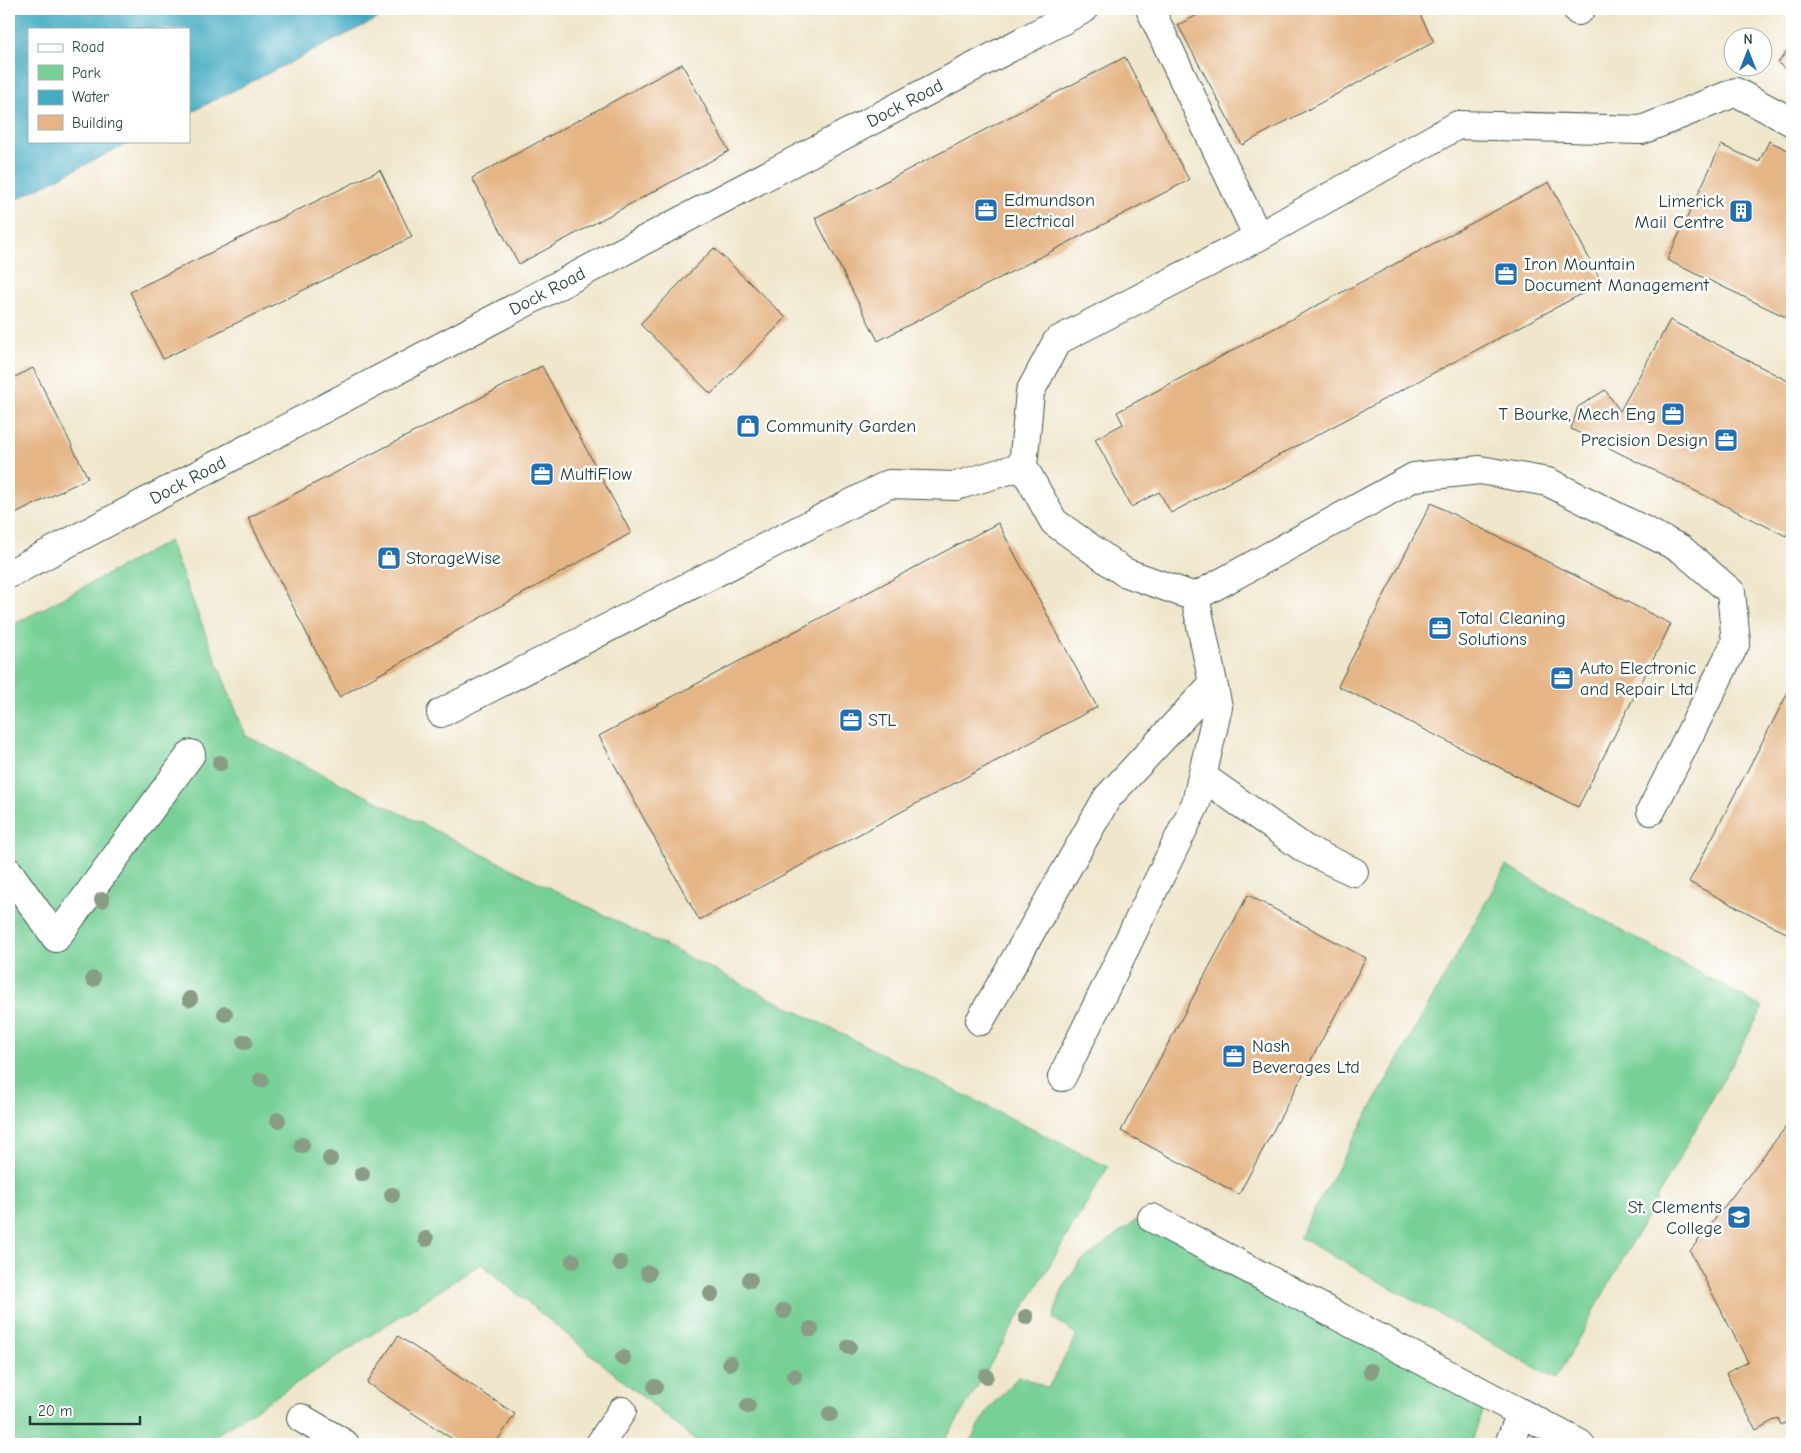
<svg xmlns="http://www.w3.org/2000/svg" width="1801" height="1453" font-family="'Comic Neue',sans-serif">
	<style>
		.green { fill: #77d096; stroke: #4b8665 }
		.water { fill: #44abc3; stroke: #32747c }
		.building { fill: #e5b585 }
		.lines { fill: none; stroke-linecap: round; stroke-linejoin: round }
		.minor-casing { stroke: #3e564b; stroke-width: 30 }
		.major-casing { stroke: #3e564b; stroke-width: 30 }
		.minor { stroke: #fff; stroke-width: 28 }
		.major { stroke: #fff; stroke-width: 28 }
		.tree { fill: #899d85 }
		.labels { text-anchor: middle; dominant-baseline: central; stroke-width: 5; stroke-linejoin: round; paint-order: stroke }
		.street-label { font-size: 18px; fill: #1f3d34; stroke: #fff }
		.poi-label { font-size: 18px; fill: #1f3d34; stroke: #fff; text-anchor: start }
	</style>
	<rect width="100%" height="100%" fill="#fff"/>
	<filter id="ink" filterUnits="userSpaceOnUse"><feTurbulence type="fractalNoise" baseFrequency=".02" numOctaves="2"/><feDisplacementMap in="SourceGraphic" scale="10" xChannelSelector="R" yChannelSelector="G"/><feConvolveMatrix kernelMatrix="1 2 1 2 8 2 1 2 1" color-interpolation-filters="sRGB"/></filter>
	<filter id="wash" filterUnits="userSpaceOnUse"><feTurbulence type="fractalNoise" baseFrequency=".0096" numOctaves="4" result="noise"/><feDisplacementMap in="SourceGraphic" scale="20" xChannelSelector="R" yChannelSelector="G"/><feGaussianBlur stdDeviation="1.12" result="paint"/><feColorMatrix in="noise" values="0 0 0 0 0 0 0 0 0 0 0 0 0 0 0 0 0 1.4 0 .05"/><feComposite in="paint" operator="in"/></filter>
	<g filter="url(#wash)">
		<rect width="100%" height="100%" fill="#efe6cb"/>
		<!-- green -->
		<path class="green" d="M169,541L246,736L1108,1167L943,1444H700L481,1264L202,1444H9V627Z
			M1506,866L1763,1008L1556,1379L1299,1237Z
			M1139,1218L1485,1405L1471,1444H968L989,1409L1019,1376L1048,1388L1077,1335L1053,1318L1062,1290L1079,1263Z"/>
		<!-- water -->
		<path class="water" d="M9,9H397L189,113V29H29V141H132L9,203Z"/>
		<g id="blocks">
			<!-- building -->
			<path class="building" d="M1209,9H1417L1434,42L1242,145L1178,25Z
				M1792,44V74L1778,63Z
				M1125,57L1189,180L878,341L815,218Z
				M682,64L729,151L519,264L472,178Z
				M1769,141L1792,152V320L1667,260L1721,145L1759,162Z
				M380,170L412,237L163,359L130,292Z
				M1549,182L1602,283L1171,513L1159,492L1131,507L1095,439L1123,424L1117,412Z
				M714,248L786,318L711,394L640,324Z
				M1670,320L1792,383V524L1786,536L1571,429L1578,407L1605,390L1620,411Z
				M542,366L631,533L339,697L248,518Z
				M33,368L88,478L9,517V380Z
				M1431,503L1671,624L1578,807L1338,686Z
				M998,523L1097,707L699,920L599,736Z
				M1792,685V936L1689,882Z
				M1248,895L1366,958L1239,1194L1121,1131Z
				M1792,1119V1419L1781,1425L1778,1418L1756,1430L1726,1373L1748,1362L1690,1251Z
				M398,1336L515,1414L495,1444H460L367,1383Z"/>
		</g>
	</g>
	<g filter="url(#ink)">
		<use href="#blocks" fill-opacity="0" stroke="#3e564b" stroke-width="1"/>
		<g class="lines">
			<!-- minor casing -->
			<g class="minor-casing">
				<path id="minor" d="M1150,9L1258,237L1458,125L1642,130L1736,92L1792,122
					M1577,9L1578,11L1581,9
					M1258,237L1057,341L1030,392L1023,466L1054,522L1124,572L1195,597L1414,477L1480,470L1548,482L1681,549L1731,592L1736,642L1651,811
					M441,713L889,484L956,486L1023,466
					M1202,776L1305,849L1354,872
					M9,872L56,938L191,754
					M980,1021L1107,798L1213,684
					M1062,1077L1196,803L1218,707L1195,597
					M1152,1218L1580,1444
					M301,1418L345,1444
					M600,1444L622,1411
					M1509,1444L1521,1413"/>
			</g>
			<!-- major casing -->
			<g class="major-casing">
				<g id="major">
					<path id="s1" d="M9,574L1084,9"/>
				</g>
			</g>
			<!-- minor -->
			<use href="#minor" class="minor"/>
			<!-- major -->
			<use href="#major" class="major"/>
		</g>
		<!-- trees -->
		<g class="tree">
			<circle cx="220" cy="763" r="8"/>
			<circle cx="102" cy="900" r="8"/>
			<circle cx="93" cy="979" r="8"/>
			<circle cx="190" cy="999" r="8"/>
			<circle cx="225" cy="1014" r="8"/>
			<circle cx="245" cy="1042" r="8"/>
			<circle cx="261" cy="1080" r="8"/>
			<circle cx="278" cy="1120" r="8"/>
			<circle cx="302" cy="1145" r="8"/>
			<circle cx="330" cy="1159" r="8"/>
			<circle cx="362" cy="1174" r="8"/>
			<circle cx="392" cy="1195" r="8"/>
			<circle cx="426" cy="1239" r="8"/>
			<circle cx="573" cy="1261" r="8"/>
			<circle cx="620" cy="1263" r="8"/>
			<circle cx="648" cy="1273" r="8"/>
			<circle cx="750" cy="1280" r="8"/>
			<circle cx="711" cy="1294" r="8"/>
			<circle cx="784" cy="1311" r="8"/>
			<circle cx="1026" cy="1317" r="8"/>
			<circle cx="811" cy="1329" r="8"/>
			<circle cx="849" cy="1347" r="8"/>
			<circle cx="623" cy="1358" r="8"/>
			<circle cx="730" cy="1363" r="8"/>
			<circle cx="1371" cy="1371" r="8"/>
			<circle cx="794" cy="1376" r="8"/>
			<circle cx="986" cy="1376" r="8"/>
			<circle cx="655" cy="1387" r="8"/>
			<circle cx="748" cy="1406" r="8"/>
			<circle cx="830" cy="1414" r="8"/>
		</g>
	</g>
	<!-- icons -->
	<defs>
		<g id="office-square" transform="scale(1.25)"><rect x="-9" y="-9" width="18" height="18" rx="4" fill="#1f6fb2" stroke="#fff"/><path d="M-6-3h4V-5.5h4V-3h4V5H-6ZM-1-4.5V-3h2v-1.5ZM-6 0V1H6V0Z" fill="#fff"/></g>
		<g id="building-square" transform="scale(1.25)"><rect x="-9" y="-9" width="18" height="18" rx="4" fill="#1f6fb2" stroke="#fff"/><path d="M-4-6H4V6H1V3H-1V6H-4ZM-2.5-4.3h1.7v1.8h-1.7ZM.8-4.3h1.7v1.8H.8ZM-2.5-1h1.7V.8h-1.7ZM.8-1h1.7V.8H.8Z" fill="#fff"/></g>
		<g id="shop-square" transform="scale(1.25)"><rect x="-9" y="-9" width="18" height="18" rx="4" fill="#1f6fb2" stroke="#fff"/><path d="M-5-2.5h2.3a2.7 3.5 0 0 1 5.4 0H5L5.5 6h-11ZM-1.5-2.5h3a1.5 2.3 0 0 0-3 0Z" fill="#fff"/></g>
		<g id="school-square" transform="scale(1.25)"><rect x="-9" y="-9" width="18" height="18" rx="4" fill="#1f6fb2" stroke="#fff"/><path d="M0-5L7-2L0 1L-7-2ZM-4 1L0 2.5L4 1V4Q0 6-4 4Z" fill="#fff"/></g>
	</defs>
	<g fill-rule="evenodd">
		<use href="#office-square" x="986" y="210"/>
		<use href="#building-square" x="1741" y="211"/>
		<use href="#office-square" x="1506" y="274"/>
		<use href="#office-square" x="1673" y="414"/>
		<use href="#shop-square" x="748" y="426"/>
		<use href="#office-square" x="1726" y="440"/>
		<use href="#office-square" x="542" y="474"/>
		<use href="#shop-square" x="389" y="558"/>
		<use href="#office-square" x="1440" y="628"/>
		<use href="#office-square" x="1562" y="678"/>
		<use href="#office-square" x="851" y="720"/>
		<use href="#office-square" x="1234" y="1056"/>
		<use href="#school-square" x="1739" y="1217"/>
	</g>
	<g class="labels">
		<!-- street labels -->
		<g class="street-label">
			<text stroke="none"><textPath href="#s1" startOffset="1012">Dock Road</textPath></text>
			<text stroke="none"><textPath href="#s1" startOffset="608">Dock Road</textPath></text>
			<text stroke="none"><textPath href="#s1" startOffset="202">Dock Road</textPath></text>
		</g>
		<!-- poi labels -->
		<g class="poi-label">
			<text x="1004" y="200">Edmundson<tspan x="1004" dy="21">Electrical</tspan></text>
			<text x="1724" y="201" text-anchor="end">Limerick<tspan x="1724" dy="21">Mail Centre</tspan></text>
			<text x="1524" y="264">Iron Mountain<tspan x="1524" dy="21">Document Management</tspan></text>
			<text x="1656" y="414" text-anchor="end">T Bourke, Mech Eng</text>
			<text x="766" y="426">Community Garden</text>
			<text x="1708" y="440" text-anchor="end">Precision Design</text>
			<text x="560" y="474">MultiFlow</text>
			<text x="406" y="558">StorageWise</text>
			<text x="1458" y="618">Total Cleaning<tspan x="1458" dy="21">Solutions</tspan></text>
			<text x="1580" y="668">Auto Electronic<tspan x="1580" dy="21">and Repair Ltd</tspan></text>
			<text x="868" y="720">STL</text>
			<text x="1252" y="1046">Nash<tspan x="1252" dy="21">Beverages Ltd</tspan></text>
			<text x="1722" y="1207" text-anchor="end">St. Clements<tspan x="1722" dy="21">College</tspan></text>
		</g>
	</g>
	<!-- margin -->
	<rect width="1801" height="1453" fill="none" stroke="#fff" stroke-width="30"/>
	<!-- legend -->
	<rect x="28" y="28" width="162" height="115" fill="#ffffff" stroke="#a5b1ae"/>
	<rect x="38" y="44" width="25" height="8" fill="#ffffff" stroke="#a5b1ae"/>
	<text x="72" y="52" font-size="15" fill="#1f3d34">Road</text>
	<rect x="38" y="65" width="25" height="15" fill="#77d096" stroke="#a5b1ae"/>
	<text x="72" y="78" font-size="15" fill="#1f3d34">Park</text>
	<rect x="38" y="90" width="25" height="15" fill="#44abc3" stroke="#a5b1ae"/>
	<text x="72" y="102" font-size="15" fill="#1f3d34">Water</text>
	<rect x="38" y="115" width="25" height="15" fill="#e5b585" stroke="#a5b1ae"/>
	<text x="72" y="128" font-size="15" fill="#1f3d34">Building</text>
	<!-- north arrow -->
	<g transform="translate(1748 52)"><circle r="24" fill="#ffffff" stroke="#a5b1ae"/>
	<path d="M0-4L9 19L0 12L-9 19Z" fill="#1f6fb2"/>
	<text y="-8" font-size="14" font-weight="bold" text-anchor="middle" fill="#1f3d34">N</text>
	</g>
	<!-- scale -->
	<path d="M30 1416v8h110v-8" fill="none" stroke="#1f3d34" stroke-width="2.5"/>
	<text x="38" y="1416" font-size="15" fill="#1f3d34" stroke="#ffffff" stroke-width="4" paint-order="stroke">20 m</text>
</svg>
